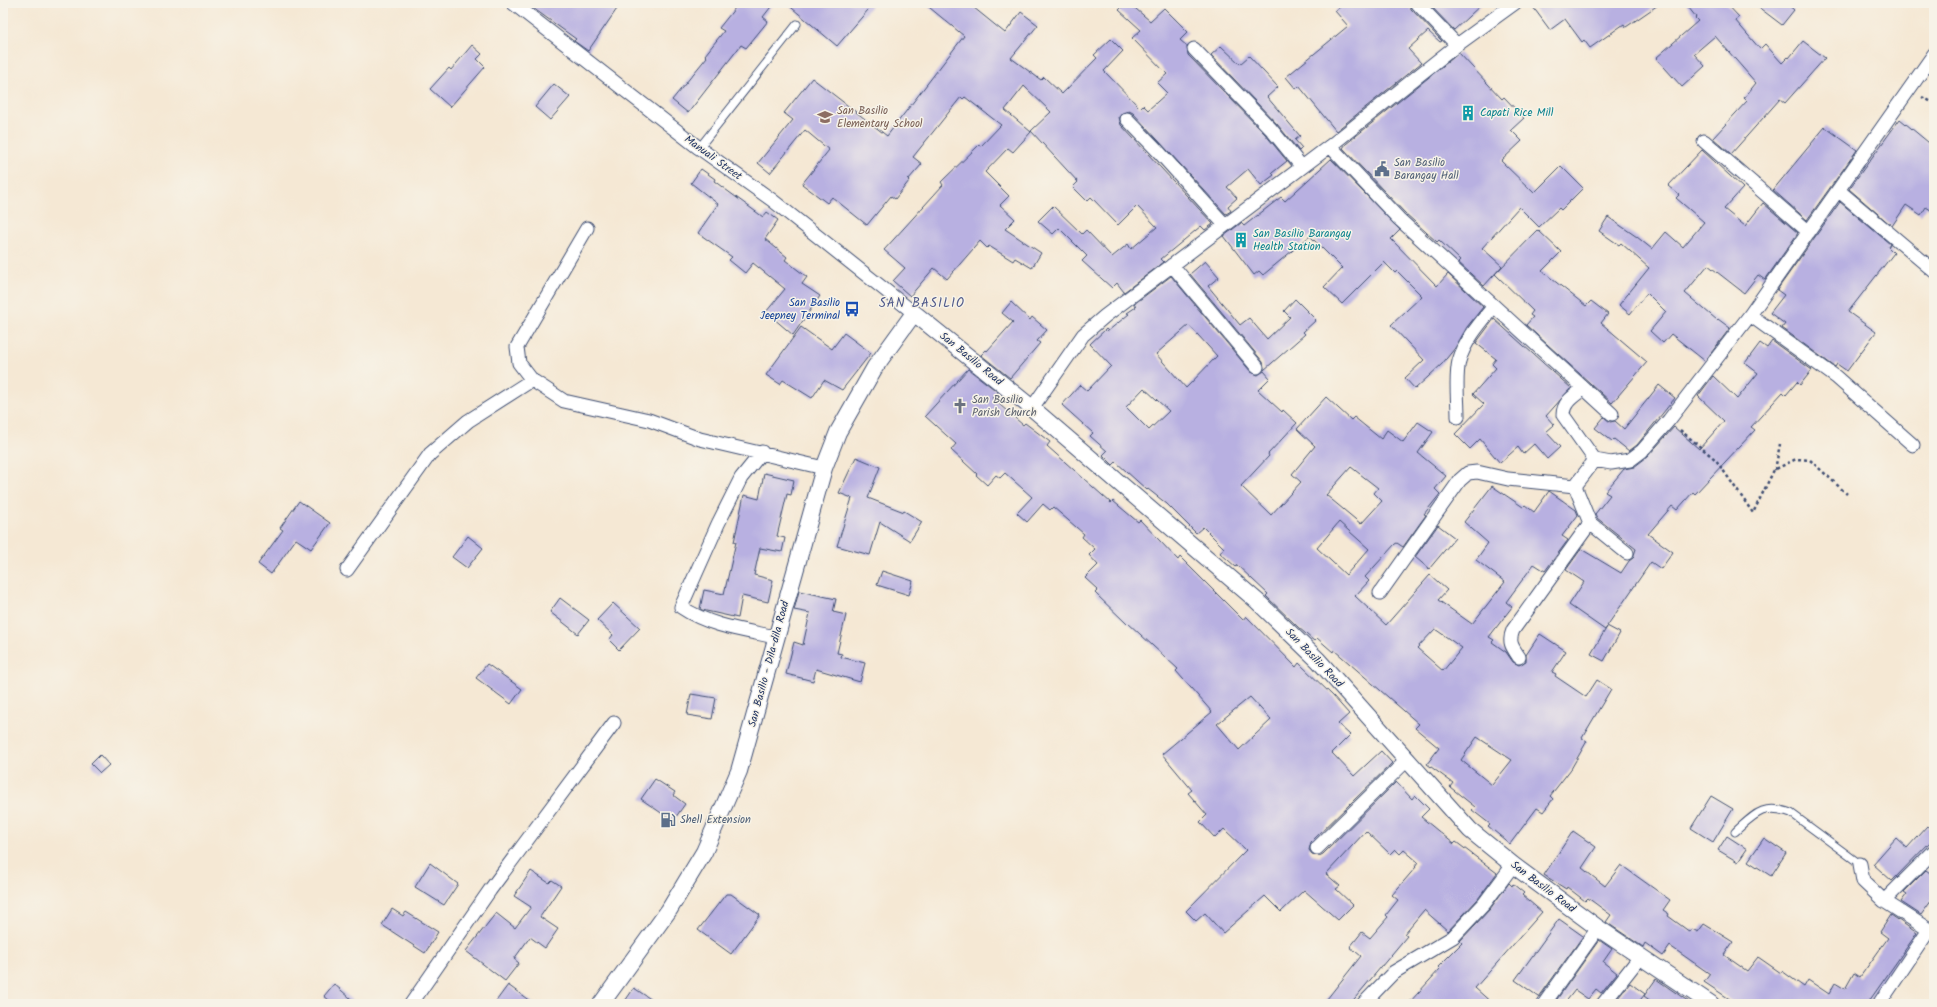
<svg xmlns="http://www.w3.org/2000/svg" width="1937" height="1007" font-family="Kalam,sans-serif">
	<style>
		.building { fill: #b8b0e1; fill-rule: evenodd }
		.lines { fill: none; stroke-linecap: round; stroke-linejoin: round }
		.service-casing { stroke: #3c4b70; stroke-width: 9 }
		.minor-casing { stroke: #3c4b70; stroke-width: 15 }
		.tertiary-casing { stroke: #3c4b70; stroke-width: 18 }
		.path { stroke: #3c4b70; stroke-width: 2.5; stroke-dasharray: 3 3; stroke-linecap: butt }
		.service { stroke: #fff; stroke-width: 7 }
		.minor { stroke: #fff; stroke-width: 13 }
		.tertiary { stroke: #fff; stroke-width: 16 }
		.labels { text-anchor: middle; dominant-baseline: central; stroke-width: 3; stroke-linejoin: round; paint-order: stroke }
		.education-label { font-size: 11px; fill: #785e54; stroke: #f7f3e8; text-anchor: start }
		.culture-label { font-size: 11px; fill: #0d838f; stroke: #f7f3e8; text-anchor: start }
		.street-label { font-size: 11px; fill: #1b2f5e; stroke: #f7f3e8 }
		.service-label { font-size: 11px; fill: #4e5e75; stroke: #f7f3e8; text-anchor: start }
		.transit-label { font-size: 11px; fill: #164399; stroke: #f7f3e8; text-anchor: end }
		.worship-label { font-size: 11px; fill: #5b616d; stroke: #f7f3e8; text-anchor: start }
		.quarter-label { font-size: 13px; letter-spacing: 1px; fill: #525c8c; stroke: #f7f3e8 }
	</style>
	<rect width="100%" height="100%" fill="#f7f3e8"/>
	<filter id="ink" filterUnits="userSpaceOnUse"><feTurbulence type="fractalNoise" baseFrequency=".025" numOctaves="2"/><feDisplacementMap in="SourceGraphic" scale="8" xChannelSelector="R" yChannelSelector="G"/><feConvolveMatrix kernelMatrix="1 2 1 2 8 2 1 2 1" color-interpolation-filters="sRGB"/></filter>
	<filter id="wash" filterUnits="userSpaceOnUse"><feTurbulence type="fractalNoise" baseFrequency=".012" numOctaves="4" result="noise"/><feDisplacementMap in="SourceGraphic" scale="16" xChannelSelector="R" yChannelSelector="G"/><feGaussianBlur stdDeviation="0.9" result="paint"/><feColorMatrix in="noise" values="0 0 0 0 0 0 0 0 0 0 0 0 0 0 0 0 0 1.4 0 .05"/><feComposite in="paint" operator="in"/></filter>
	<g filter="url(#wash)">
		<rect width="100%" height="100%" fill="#f5e8d4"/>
		<g id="blocks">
			<!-- building -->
			<path class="building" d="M526,3H621L588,51L574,41L576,39Z
				M739,3H774L763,17L768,21L746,48L741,45L688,113L672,100L707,57L705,55L724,31L719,28Z
				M786,3H874L837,46Z
				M924,3H968L1005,33L1021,12L1038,25L1011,58L1041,80L1044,77L1062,94L1097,58L1094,55L1111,39L1123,51L1104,71L1140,108L1143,105L1148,110L1167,93L1157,83L1167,74L1132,38L1141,30L1119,10L1126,3H1129L1150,21L1164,8L1188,32L1180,40L1187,46L1188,55L1265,134L1287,161L1272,173L1274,175L1261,185L1248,169L1227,187L1237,198L1228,206L1231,211L1226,214L1133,113L1129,111L1122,113L1119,117L1121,125L1213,224L1205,230L1201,226L1161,259L1164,262L1124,292L1117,283L1112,288L1082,261L1087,256L1059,228L1053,234L1038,221L1053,206L1082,234L1086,230L1112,257L1128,244L1131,249L1157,227L1137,206L1118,225L1091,197L1087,201L1073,187L1078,182L1031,131L1051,112L1024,86L1005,110L1031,132L1013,152L1008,148L985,172L1009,196L1000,205L1015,219L1005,229L1041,253L1032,268L1015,258L1013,261L989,246L987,248L980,241L947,279L934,268L910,296L893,281L905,268L884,250L943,185L941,182L979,145L981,146L1001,125L965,97L963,99L961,97L913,157L922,164L908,180L909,181L895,199L891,196L867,225L832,197L827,203L802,184L829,150L805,130L770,173L758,163L793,120L784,113L812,78L887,136L964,36Z
				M1345,3H1409L1411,9L1442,41L1440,42L1428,31L1408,49L1421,63L1336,131L1299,86L1296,89L1286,77L1348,26L1335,11Z
				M1428,3H1483L1454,30Z
				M1530,3H1661L1626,27L1624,24L1590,48L1584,40L1582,42L1565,19L1550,30Z
				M1685,3H1726L1739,17L1735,20L1760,49L1765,44L1782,63L1788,57L1789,58L1803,41L1825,58L1785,103L1780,99L1731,154L1713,138L1747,101L1744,98L1756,83L1715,36L1694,54L1705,66L1682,87L1656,58L1698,21L1695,18L1696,17Z
				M1753,3H1786L1794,10L1782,25Z
				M472,45L482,54L477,59L485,67L450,107L430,89L449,68L451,70Z
				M1221,46L1240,64L1249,56L1278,87L1267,97L1300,136L1295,140L1302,148L1299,151L1277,124L1211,55Z
				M1459,53L1502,99L1504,97L1524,118L1511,130L1522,141L1501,161L1534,193L1561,166L1583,188L1561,210L1559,208L1539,227L1519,207L1482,248L1502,266L1484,286L1458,262L1460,260L1439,240L1437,242L1405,213L1343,148L1346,144Z
				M554,84L570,97L550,120L535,107Z
				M1900,119L1934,147V212L1926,207L1921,215L1906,205L1892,226L1849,189Z
				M1825,127L1857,150L1807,220L1773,190Z
				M1702,150L1743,188L1724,209L1745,226L1763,203L1798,233L1765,280L1758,275L1744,293L1708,265L1685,293L1717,320L1718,319L1730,328L1705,361L1671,334L1663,343L1650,331L1666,312L1647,293L1630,314L1619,305L1649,268L1621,243L1619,245L1599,231L1608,217L1637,237L1652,249L1666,232L1683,247L1704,222L1676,198L1679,195L1668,186Z
				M1331,159L1400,230L1391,239L1437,286L1448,274L1483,307L1467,327L1455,348L1442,364L1415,389L1405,378L1424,360L1391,325L1422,296L1397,271L1395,273L1384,262L1342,304L1324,287L1342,268L1310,236L1263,275L1259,271L1254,275L1224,236L1241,223L1244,226L1281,197L1285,201Z
				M701,169L715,179L714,181L763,217L767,212L778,220L765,239L787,257L785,260L807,277L802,284L820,296L793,335L766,312L785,289L753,263L745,273L729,260L732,257L698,233L718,204L691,183Z
				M1840,202L1890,244L1888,247L1894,253L1848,312L1876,332L1847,371L1837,364L1835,367L1782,328L1785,324L1770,313L1784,295L1777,290Z
				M1538,230L1561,252L1542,271L1586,306L1591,301L1608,314L1601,323L1647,362L1612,403L1526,325L1533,317L1530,315L1533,311L1495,274Z
				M1205,261L1219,277L1208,286L1240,325L1249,318L1267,339L1290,317L1284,311L1295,299L1316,320L1303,332L1305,334L1264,370L1263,362L1190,274Z
				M1171,276L1251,372L1258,375L1264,371L1270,378L1258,390L1282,412L1283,410L1297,423L1268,454L1269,456L1241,486L1271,515L1301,482L1292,474L1315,446L1297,429L1326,397L1351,420L1354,417L1381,439L1387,430L1403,442L1418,422L1433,432L1418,453L1446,476L1435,489L1440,494L1424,514L1426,515L1403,547L1397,543L1395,544L1365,577L1369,581L1355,596L1386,625L1430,575L1447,590L1438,600L1472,624L1505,582L1476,560L1488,543L1464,522L1492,486L1523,507L1525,505L1534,512L1549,491L1576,510L1578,515L1562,536L1568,540L1545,571L1534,564L1506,602L1512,607L1489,637L1494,640L1492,642L1506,652L1513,662L1519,665L1526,661V655L1540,634L1566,651L1552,672L1556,674L1555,676L1586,697L1597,680L1611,689L1582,738L1587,741L1571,769L1550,796L1553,799L1543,812L1537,808L1510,844L1488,826L1490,824L1472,810L1475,807L1450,787L1453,783L1427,764L1439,748L1415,728L1419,724L1334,650L1333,652L1317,638L1314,641L1298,627L1266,596L1268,594L1237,565L1236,567L1220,553L1224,548L1203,527L1196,533L1167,504L1148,489L1147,490L1116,462L1113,465L1103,455L1107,451L1090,436L1093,433L1062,405L1080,385L1087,391L1111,366L1090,344L1106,329L1108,331L1129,314L1127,313L1136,307L1134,304ZM1189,325L1217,356L1186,388L1156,354ZM1144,388L1169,411L1149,430L1126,407ZM1351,467L1378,488L1374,493L1382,501L1361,524L1326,495ZM1339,522L1369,549L1346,575L1317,548ZM1435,629L1462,648L1443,671L1417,648ZM1477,737L1512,760L1492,785L1461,760Z
				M1011,302L1030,320L1032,317L1047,330L1037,341L1040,343L1010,378L981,355L986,350L987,351L1013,322L1002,313Z
				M1494,319L1571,388L1546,416L1554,425L1546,432L1560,447L1547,459L1534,444L1523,454L1518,447L1500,463L1480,439L1470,449L1455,434L1484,404L1473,394L1496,368L1492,364L1496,359L1476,343Z
				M801,327L832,349L844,333L871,353L842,390L824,380L812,398L783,380L780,384L766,375Z
				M1772,341L1812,370L1800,385L1797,382L1786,395L1783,392L1751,427L1755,430L1695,494L1693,492L1677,510L1672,506L1648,534L1673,552L1661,569L1651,562L1607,626L1620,633L1604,661L1591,654L1607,627L1605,630L1569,605L1584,582L1566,570L1581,549L1621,573L1629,561L1633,558L1636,549L1597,518L1595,514L1610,495L1605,492L1624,469L1634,467L1647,457L1674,427L1699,449L1724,421L1698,396L1713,376L1737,399L1758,373L1745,363L1760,343L1767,348Z
				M968,369L998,392L992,398L1023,425L1025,423L1050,442L1047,446L1111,503L1113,501L1138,522L1140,520L1178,560L1180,557L1243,620L1246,616L1296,667L1299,663L1333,696L1349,714L1338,724L1350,735L1332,753L1354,776L1381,751L1392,763L1311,842L1309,850L1312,854L1319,856L1323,854L1396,782L1412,799L1415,795L1429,809L1421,817L1454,844L1456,842L1497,873L1478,899L1448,931L1424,910L1404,934L1407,936L1350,1004H1323L1361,956L1350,947L1362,932L1370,938L1388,917L1386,915L1398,900L1392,895L1416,867L1415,866L1418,862L1404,850L1400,854L1395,849L1390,854L1366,831L1326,874L1340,886L1336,889L1353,905L1338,920L1304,890L1281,912L1265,896L1223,933L1205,913L1196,921L1186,911L1246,850L1224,829L1215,838L1200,822L1207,815L1188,793L1192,790L1162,754L1212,712L1176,671L1178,669L1128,623L1127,624L1095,593L1098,590L1085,578L1098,565L1089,555L1095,549L1082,537L1084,534L1053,507L1050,510L1043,504L1027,522L1017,513L1032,497L1005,473L1000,478L996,475L987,485L976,475L977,474L951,450L956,444L925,416ZM1250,697L1271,720L1239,750L1217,724Z
				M1659,385L1675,398L1637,445L1629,451L1614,439L1612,441L1595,428L1604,417L1610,422L1615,421L1624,429Z
				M856,457L880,467L868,498L904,512V511L922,522L910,541L880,522L870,555L837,546L852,498L839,493Z
				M764,473L794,480L791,495L787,494L777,536L785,538L782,552L760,548L754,575L773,580L768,602L742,596L738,618L702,610L700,609L704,590L724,594L736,542H734L744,495L759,499Z
				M299,501L330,523L311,549L296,539L271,574L258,564L283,530L280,528Z
				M1438,525L1455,538L1429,569L1415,557Z
				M468,536L483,548L467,568L452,557Z
				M882,571L913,581L909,595L877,585Z
				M799,591L836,599L833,612L846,615L837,653L842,654L841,657L865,663L860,682L816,669L813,681L786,674L794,642L803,645L810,613L794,610Z
				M560,598L589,620L578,634L550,612Z
				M613,603L640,628L619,650L609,640L613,635L597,620Z
				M487,664L522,689L511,704L476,678Z
				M691,694L716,698L712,719L687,715Z
				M100,755L109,765L100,773L91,764Z
				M655,779L675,792L673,795L685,804L673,821L641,799Z
				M1711,796L1733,809L1713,842L1691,828Z
				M1927,826L1934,832V838L1892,881L1873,864L1896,838L1907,848Z
				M1573,831L1596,847L1582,868L1605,886L1621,865L1670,900L1663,910L1669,914L1668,916L1690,932L1692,929L1698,932L1704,924L1733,942L1724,955L1747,971L1758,957L1781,973L1782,971L1804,987L1808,980L1829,994L1835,983L1845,989L1854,973L1860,977L1888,938L1880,932L1891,915L1917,933L1867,1004H1737L1704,982L1710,974L1670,946L1663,956L1645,943L1643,947L1606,922L1611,915L1588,898L1585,901L1567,887L1566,889L1544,875Z
				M1727,836L1747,849L1738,862L1718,850Z
				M1764,838L1786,853L1771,876L1748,861Z
				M430,863L458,884L444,905L415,887Z
				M1926,870L1934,876V897L1921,915L1901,902L1907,894L1904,892Z
				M531,871L549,883L552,880L561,886L540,917L558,929L545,948L530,937L514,959L519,963L505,981L466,951L496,913L515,928L531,907L514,896Z
				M1509,883L1512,886L1513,884L1524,893L1522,895L1542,912L1475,988L1493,1004H1408L1440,969L1438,967L1462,943L1460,941L1490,909Z
				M726,894H731L760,915L731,954L698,930Z
				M392,909L403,916L406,912L438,932L425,953L382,925Z
				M1559,919L1583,936L1539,997L1515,980Z
				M1599,940L1612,949L1603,962L1617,973L1601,993L1596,989L1588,999L1575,990L1564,1004H1558L1555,1002Z
				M1656,979L1692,1004H1655L1644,996Z
				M1630,983L1645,994L1637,1004H1615L1614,1003Z
				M334,984L357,1004H334L324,996Z
				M508,985L534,1004H494Z
				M634,988L658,1004H623Z"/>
		</g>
	</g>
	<g filter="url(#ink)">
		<use href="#blocks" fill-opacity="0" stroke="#3c4b70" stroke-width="1"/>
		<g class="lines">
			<!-- service casing -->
			<g class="service-casing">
				<path id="service" d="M699,148L797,24
					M1735,832C1755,814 1763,803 1791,813L1860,864"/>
			</g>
			<!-- minor casing -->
			<g class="minor-casing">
				<path id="minor" d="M513,3L699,148L772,200L914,313
					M1417,3L1457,45
					M1194,49L1271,129L1302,167
					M1127,119L1158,151L1225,225
					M1704,141L1809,232
					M1330,146L1399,219L1612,414
					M1838,190L1934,271
					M1172,265L1257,367
					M1750,315L1836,377L1913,445
					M532,380L519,363L517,347L587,228
					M1032,408L1083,335L1105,316L1330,146L1457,45L1515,3
					M1458,417C1458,399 1455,378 1459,361C1465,340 1481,322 1494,306
					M762,452L741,478L718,524L681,607C709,626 742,630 776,637
					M1595,460L1611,463L1630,460L1642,451L1669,420L1750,315L1934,54
					M1575,486L1595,460L1563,415C1563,402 1574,396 1583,389
					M1590,523L1627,553
					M347,570L430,454L468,421L532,380L564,401L649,420L700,439L824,468
					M1380,593L1460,480L1468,473L1477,472L1508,479L1575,486
					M1519,657C1512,647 1508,642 1513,630L1590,523L1575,486
					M1317,848L1408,759
					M1860,864L1863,881L1884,901L1934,933
					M1884,901L1934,851
					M411,1004L490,890L614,723
					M1363,1004L1394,972L1453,937L1484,904L1513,865
					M1544,1004L1598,928
					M1603,1004L1640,957
					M1879,1004L1929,930"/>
			</g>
			<!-- tertiary casing -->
			<g class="tertiary-casing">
				<path id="tertiary" d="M601,1004L669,910L704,852L739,771L824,468L838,432L875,367L914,313L1032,408L1257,601L1318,660L1470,830L1513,865L1598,928L1711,1004"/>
			</g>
			<!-- path -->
			<path class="path" d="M1922,97L1934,103
				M1680,430L1716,460L1753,513L1774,470L1796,459L1810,460L1847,494
				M1775,470L1780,444"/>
			<!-- service -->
			<use href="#service" class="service"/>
			<!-- minor -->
			<use href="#minor" class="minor"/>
			<!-- tertiary -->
			<use href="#tertiary" class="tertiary"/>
		</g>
	</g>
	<!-- icons -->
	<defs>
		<g id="building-bare" transform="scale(1.2)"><path d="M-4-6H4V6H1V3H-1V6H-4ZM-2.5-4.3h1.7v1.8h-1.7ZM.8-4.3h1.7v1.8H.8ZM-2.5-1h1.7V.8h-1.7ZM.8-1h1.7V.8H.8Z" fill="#0f9aa8" stroke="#f7f3e8" stroke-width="2.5" paint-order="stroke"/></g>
		<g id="school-bare" transform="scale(1.2)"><path d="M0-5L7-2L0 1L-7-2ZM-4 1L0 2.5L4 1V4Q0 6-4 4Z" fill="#8d6e63" stroke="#f7f3e8" stroke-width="2.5" paint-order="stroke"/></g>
		<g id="civic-bare" transform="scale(1.2)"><path d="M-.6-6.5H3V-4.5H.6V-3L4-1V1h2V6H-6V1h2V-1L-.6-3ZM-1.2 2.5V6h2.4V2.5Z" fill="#5c6f8a" stroke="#f7f3e8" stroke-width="2.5" paint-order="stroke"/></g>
		<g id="bus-bare" transform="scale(1.2)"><path d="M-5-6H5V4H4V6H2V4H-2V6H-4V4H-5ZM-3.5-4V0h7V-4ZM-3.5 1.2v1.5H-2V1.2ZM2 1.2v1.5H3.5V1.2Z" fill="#1a4fb4" stroke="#f7f3e8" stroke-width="2.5" paint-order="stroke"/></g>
		<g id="church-bare" transform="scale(1.2)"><path d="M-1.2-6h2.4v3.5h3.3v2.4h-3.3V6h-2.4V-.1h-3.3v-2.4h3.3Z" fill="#6b7280" stroke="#f7f3e8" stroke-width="2.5" paint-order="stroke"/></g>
		<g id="fuel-bare" transform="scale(1.2)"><path d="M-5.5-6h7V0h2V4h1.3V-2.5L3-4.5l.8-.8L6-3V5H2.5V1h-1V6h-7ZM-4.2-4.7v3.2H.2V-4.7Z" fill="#5c6f8a" stroke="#f7f3e8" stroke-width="2.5" paint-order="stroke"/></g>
	</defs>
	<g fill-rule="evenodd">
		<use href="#building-bare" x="1468" y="113"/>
		<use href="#school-bare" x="825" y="117"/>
		<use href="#civic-bare" x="1382" y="169"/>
		<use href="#building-bare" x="1241" y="240"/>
		<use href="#bus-bare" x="852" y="309"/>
		<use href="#church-bare" x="960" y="406"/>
		<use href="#fuel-bare" x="668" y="820"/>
	</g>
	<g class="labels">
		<!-- education labels -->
		<g class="education-label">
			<text x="837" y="111">San Basilio<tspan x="837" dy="13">Elementary School</tspan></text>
		</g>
		<!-- culture labels -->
		<g class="culture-label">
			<text x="1480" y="113">Capati Rice Mill</text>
			<text x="1253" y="234">San Basilio Barangay<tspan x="1253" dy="13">Health Station</tspan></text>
		</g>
		<!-- street labels -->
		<g class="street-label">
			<text transform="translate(713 158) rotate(36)">Manuali Street</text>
			<text transform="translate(971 359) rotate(39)">San Basilio Road</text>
			<text transform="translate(1314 658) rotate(46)">San Basilio Road</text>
			<text transform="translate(769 664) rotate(-75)">San Basilio - Dila-dila Road</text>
			<text transform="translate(1543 887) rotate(37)">San Basilio Road</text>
		</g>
		<!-- service labels -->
		<g class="service-label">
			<text x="1394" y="163">San Basilio<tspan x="1394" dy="13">Barangay Hall</tspan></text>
			<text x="680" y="820">Shell Extension</text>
		</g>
		<!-- transit labels -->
		<g class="transit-label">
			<text x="840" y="303">San Basilio<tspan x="840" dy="13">Jeepney Terminal</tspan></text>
		</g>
		<!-- worship labels -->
		<g class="worship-label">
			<text x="972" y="400">San Basilio<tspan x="972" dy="13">Parish Church</tspan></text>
		</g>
		<!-- quarter labels -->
		<g class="quarter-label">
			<text x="922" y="303">SAN BASILIO</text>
		</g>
	</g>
	<!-- margin -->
	<rect width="1937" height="1007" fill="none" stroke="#f7f3e8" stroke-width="16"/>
</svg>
